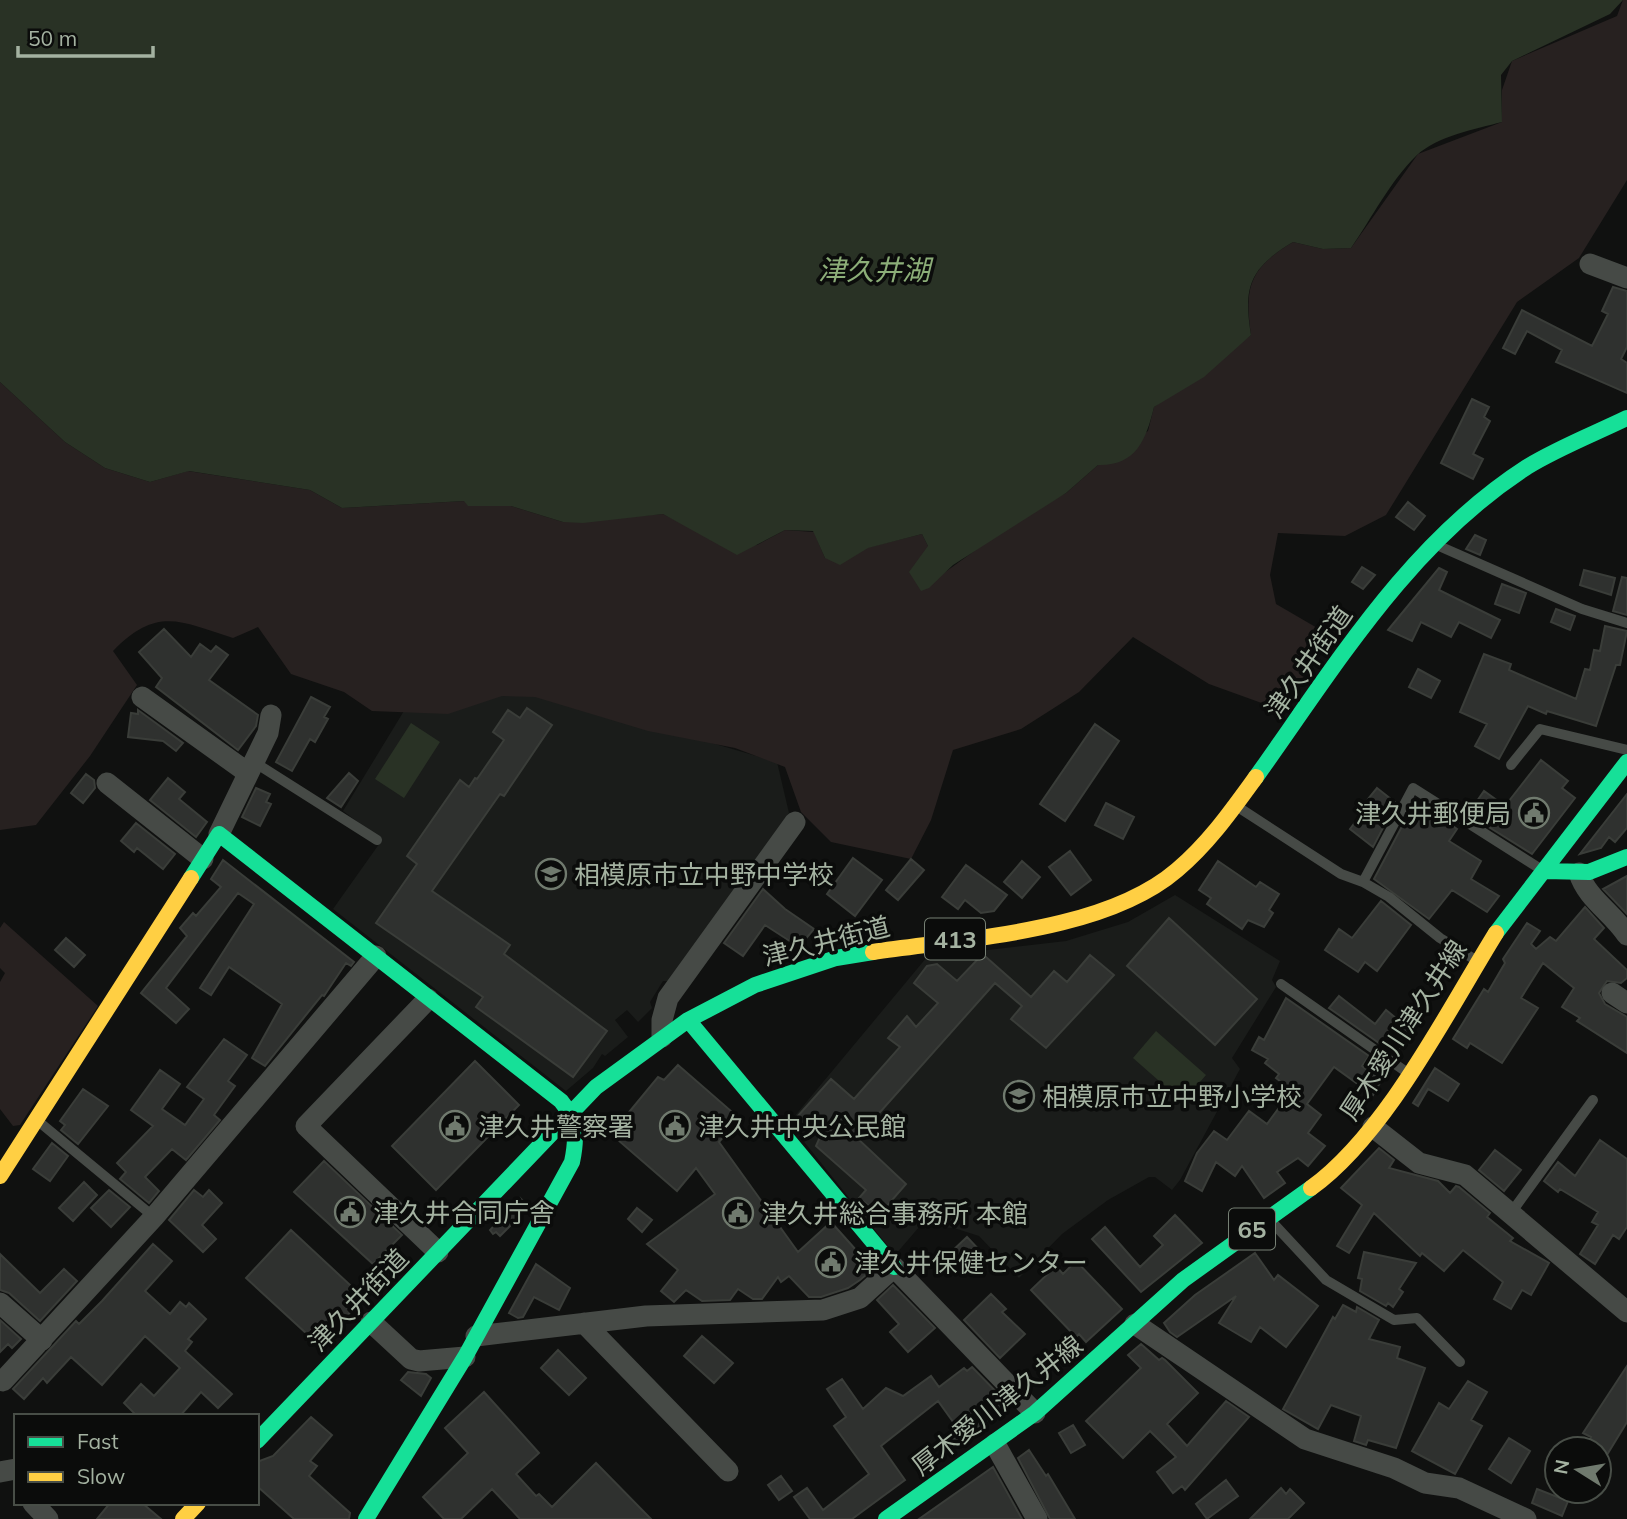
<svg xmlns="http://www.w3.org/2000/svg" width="1627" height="1519" font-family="Mulish,'Noto Sans JP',sans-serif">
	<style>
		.built { fill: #1a1c1a }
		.green { fill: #272120 }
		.water { fill: #293225 }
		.building { fill: #2f312f; stroke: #3a3d39; stroke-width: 2 }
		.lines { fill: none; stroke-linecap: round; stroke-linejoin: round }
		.lane { stroke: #464a46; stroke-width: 10 }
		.street { stroke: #464a46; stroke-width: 21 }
		.fast { stroke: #16e098; stroke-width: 16 }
		.slow { stroke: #ffcf43; stroke-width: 16 }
		.labels { text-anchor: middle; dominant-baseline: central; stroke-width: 7; stroke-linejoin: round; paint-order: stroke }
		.shield { fill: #0b0c0b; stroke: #768074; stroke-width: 2 }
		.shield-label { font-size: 24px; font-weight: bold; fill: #a4b2a1 }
		.street-label { font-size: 26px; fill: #a4b2a1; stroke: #0b0c0b }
		.poi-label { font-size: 26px; fill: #a4b2a1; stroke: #0b0c0b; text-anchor: start }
		.water-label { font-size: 28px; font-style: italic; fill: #8cae78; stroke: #0b0c0b }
	</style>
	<rect width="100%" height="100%" fill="#101110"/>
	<!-- built -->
	<path class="built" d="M517,678L548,695L777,762L789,813L669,981H663L650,1002L652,1008L638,1022L627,1010L615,1020L628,1037L605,1056L602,1054L593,1068L566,1091L333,909L382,840L343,811L410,701Z
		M1175,895L1280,961L1272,980L1276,987L1232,1058L1240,1069L1180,1180L1172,1190L1155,1177H1149L1108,1200L1062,1234L1019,1278L979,1236L954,1228L920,1226L895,1255L789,1123L927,957L1066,941L1128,922Z"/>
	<!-- green -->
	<path class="green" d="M1623,0H1627V180L1579,258L1517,302L1386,515L1345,536L1278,533L1270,575L1276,604L1331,636L1281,710L1209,684L1133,637L1079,692L1021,729L953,750L931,820L911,859L831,842L801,812L785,767L735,748L648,731L535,697L502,696L448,714L372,711L344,692L291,674L258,627L233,638C180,621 157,606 113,651L137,685L90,756L36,825L0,830V382L65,442L105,468L150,482L188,471L310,490L342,508L464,501L511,506L563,522L663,514L727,546L757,545L785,530L814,532L825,558L922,534L928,546L926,586L1021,517L1066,493L1098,465L1148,431L1154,407L1251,335C1244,286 1250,268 1293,242L1323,249L1351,248L1418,154L1502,122V90L1512,61L1617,16Z
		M4,922L98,1006L20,1125L13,1126L0,1109V982L5,973L0,968V928Z"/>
	<!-- water -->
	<path class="water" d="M0,0H1623L1610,14L1512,61L1501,75L1502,122C1475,129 1438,136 1417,155C1390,181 1372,218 1351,248L1323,249L1293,242C1250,268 1243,286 1251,335L1204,377L1154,407C1146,440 1136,466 1098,465L1066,493L953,565L929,588L921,591L909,572L928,546L922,534L868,548L840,565L825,558L813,531L785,530L737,555L663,514L583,523L563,522L511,506H468L464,501L342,508L310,490L189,471L150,482L105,468L65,442L0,382Z
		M411,723L440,742L404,798L375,779Z
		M1156,1031L1206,1075L1183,1102L1133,1058Z"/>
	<!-- building -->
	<path class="building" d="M1613,287L1627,291V347L1621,359L1627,363V393L1556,362L1562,350L1527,331L1515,354L1503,348L1522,310L1592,346L1608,314L1602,311Z
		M1472,399L1489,407L1484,417L1490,421L1473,454L1483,459L1473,479L1441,463Z
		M1408,502L1425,516L1414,530L1396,517Z
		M1475,535L1486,540L1480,555L1466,549Z
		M1362,567L1375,575L1363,589L1352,582Z
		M1439,568L1447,572L1439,590L1500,620L1491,638L1459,622L1451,637L1421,622L1412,641L1388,630Z
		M1584,570L1615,578L1611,595L1580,585Z
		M1622,577L1627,578V615L1613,611Z
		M1502,584L1526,593L1519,613L1495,604Z
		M1556,609L1575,616L1570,630L1551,622Z
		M1605,626L1627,631L1620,665H1616L1596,726L1547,711L1546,714L1528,706L1499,759L1475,746L1487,724L1460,712L1484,654L1511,664L1509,670L1576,699L1585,669L1590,670L1594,650L1600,651Z
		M164,629L191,657L200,644L211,652L216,646L228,655L209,680L258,715L256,726L238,750L156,687L162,678L139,652Z
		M1418,669L1440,681L1431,698L1409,687Z
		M311,697L330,707L324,717L328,719L315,742L310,739L292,771L276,762Z
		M527,708L552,725L504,796L500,794L432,891L510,945L504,954L607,1031L573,1077L476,1007L483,997L376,923L417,864L407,856L460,780L469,787L475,778L477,779L504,740L493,732L508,710L520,718Z
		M138,710L183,743L176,751L163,741L128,737L131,713L138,714Z
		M1095,724L1119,741L1065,821L1040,804Z
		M1541,760L1568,781L1562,788L1575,798L1532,854L1468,814L1484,791L1505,806Z
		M349,773L358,781L341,807L327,798Z
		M86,774L94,780L95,788L83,803L71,793Z
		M168,778L185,792L179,799L207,822L196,837L150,800Z
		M256,788L270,794L266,802L271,804L260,826L242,817Z
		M1377,788L1396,803L1373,847L1350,829L1371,801L1368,799Z
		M1627,794V828L1615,842L1609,837L1601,848L1580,854Z
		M1416,800L1457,829L1449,841L1481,861L1471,879L1499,896L1487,912L1452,890L1429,919L1374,879Z
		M1106,803L1134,817L1123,839L1095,825Z
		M136,823L175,854L163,869L137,848L134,852L121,841Z
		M1070,851L1091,880L1071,895L1049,867Z
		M853,858L882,880L855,916L827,894Z
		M911,859L924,870L898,900L886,890Z
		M223,860L354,962L351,966L346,963L324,996L322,995L265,1066L252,1058L282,1004L229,967L211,995L200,988L254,904L238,893L166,988L189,1009L176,1023L141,993L187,936L180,928L193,913L196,916L221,887L211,879Z
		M1022,861L1040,877L1022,898L1004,882Z
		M1218,861L1256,887L1260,882L1279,894L1269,910L1273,913L1264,927L1248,920L1242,929L1207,904L1211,898L1199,890Z
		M966,865L1007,895L994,911L981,913L965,900L958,909L942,897Z
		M1627,876V914L1603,889Z
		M763,889L785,909L814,929L799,947L765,925L743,956L724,943Z
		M1381,901L1411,925L1377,971L1365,962L1358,972L1325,950L1339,929L1352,938Z
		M1585,907L1604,928L1594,939L1627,970V978L1621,983L1607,981L1599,993L1605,1004L1627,1017V1053L1577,1021L1580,1018L1562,1007L1574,988L1543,963L1521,998L1538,1008L1502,1063L1470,1043L1467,1048L1453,1039L1484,989L1488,992L1505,963L1503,959L1527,923L1540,931L1531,944L1536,949L1550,937L1556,941Z
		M1169,918L1257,999L1215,1045L1127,966Z
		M66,938L85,955L74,967L55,950Z
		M1090,955L1114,975L1046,1048L1011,1019L1022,1006L995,983L857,1138L906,1184L880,1214L859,1198L866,1190L816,1146L820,1137L797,1117L831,1079L854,1099L900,1047L888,1038L907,1016L916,1027L938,1003L914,983L927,966L937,964L957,981L979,958L986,957L1031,997L1054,971L1067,982Z
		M1339,996L1375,1024L1386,1010L1397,1019L1404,1011L1417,1021L1398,1050L1382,1038L1379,1043L1329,1008Z
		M1286,998L1369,1056L1362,1066L1381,1081L1373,1095L1334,1067L1307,1104L1321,1115L1308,1133L1325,1146L1308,1166L1298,1158L1277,1172L1285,1183L1264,1198L1242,1166L1235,1176L1216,1162L1202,1191L1185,1181L1197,1153L1214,1131L1227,1140L1249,1111L1267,1124L1292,1090L1276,1078L1279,1074L1265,1063L1268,1059L1252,1050L1259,1037L1264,1040Z
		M224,1039L247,1055L228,1081L235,1086L214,1115L220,1120L186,1160L172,1149L145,1177L159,1191L149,1203L120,1179L126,1172L117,1163L153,1126L131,1110L160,1070L180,1084L162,1109L185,1125L204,1099L187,1087Z
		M475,1061L519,1105L436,1190L392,1146Z
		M678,1065L739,1118L719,1142L798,1252L831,1222L873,1269L860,1280L848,1288L821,1297H809L789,1276L781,1282L778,1277L762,1299H753L738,1289L730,1300L702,1301L686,1290L674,1302L661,1291L678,1270L647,1244L715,1194L696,1168L677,1191L611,1134L658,1077L664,1080Z
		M1435,1068L1459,1084L1448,1101L1428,1089L1418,1106L1413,1103Z
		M83,1089L108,1106L78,1144L61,1130L65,1125L60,1121Z
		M1600,1140L1627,1159V1227L1619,1239L1613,1235L1595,1264L1580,1254L1598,1225L1592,1222L1598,1212L1560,1189L1558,1192L1544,1181L1558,1162L1575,1176Z
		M52,1143L68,1156L50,1181L33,1169Z
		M1379,1148L1394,1160L1389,1168L1438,1181L1450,1193L1456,1186L1459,1187L1490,1213L1487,1217L1513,1238L1510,1241L1549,1263L1531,1295L1522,1290L1511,1309L1494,1299L1503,1282L1463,1250L1444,1271L1422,1253L1420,1256L1374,1213L1349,1253L1337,1246L1362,1205L1341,1188Z
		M1495,1150L1521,1170L1504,1191L1479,1170Z
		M324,1161L402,1235L373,1264L294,1192Z
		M84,1182L97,1195L73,1221L59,1208Z
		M109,1190L130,1207L111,1227L91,1208Z
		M194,1190L203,1197L209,1190L222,1203L202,1225L216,1239L203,1252L169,1220Z
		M520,1198L528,1206L525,1211L500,1236L496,1232L493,1234L490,1230Z
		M637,1208L652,1220L642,1232L628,1219Z
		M1175,1215L1202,1243L1141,1292L1092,1239L1105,1227L1140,1267L1163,1245L1154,1236Z
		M291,1230L364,1298L319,1345L246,1278Z
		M967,1237L983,1254L966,1271L949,1254Z
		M153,1244L172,1261L145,1291L170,1314L180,1302L186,1307L189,1303L206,1319L188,1339L192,1342L185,1351L232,1394L218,1408L201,1392L180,1416H137L124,1403L141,1384L154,1396L180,1368L145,1336L102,1385L71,1357L47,1383L43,1378L24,1399L13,1389L76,1321L79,1324L102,1301Z
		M1364,1252L1416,1263L1399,1289L1403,1292L1393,1307L1388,1303L1386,1306L1360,1291L1362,1279L1358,1278Z
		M1255,1253L1274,1280L1278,1275L1318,1306L1286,1347L1260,1327L1251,1342L1219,1323L1236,1296L1177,1337L1170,1332L1164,1323L1195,1295Z
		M0,1254L40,1293L64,1269L77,1281L40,1321L9,1293L0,1290Z
		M1076,1261L1122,1309L1086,1342L1079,1334L1076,1337L1031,1290L1056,1266L1063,1274Z
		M536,1264L570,1288L559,1310L534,1297L523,1317L518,1318L509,1313Z
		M893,1285L935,1328L908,1352L890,1332L899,1324L877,1300Z
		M991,1294L1006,1309L1002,1312L1025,1334L1000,1358L964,1320Z
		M1343,1305L1356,1312L1357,1307L1379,1320L1369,1339L1400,1347L1397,1358L1425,1368L1396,1448L1368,1440L1366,1445L1354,1441L1361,1416L1331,1405L1318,1429L1283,1409L1333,1317L1335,1319Z
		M0,1320L21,1339L12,1348L8,1344L0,1352Z
		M702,1336L733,1363L714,1383L684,1356Z
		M1141,1344L1159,1360L1162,1358L1165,1360L1198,1393L1167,1424L1187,1446L1226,1401L1249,1417L1185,1490L1182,1486L1173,1493L1157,1472L1176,1457L1150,1431L1123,1458L1086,1421L1141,1368L1128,1355Z
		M558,1350L586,1378L569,1395L541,1368Z
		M1627,1366V1422L1599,1468V1449H1585L1591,1437L1583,1433Z
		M972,1367L1008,1404L950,1450L946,1444L961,1433L938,1401L881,1446L905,1480L852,1519H810L794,1497L807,1488L823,1510L869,1474L834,1426L846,1417L827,1389L842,1379L863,1409L886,1388L903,1396L931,1376L939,1387L964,1368L967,1371Z
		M408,1372L426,1374L431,1378L421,1396L401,1380Z
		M1468,1381L1487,1392L1471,1420L1482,1426L1455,1474L1412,1451L1439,1403L1449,1409Z
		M484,1392L539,1453L516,1474L536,1496L539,1494L552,1507L596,1463L651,1519H520L492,1489L461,1519H444L423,1497L468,1453L445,1428Z
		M311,1417L332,1435L310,1461L317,1466L309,1476L350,1513L349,1519H294L257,1486V1462L273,1456Z
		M1073,1425L1085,1445L1071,1453L1059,1433Z
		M1509,1438L1530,1451L1511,1483L1489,1469Z
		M1029,1450L1046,1476L1048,1474L1075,1519H1050L1018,1458Z
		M993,1467L1022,1519H919Z
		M781,1476L792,1491L779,1500L768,1485Z
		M1226,1480L1238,1496L1207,1519L1196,1504Z
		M1281,1488L1286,1494L1290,1489L1304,1503L1288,1519H1250Z
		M1537,1489L1568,1501L1562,1516L1532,1503Z
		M110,1503H142L161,1519H97Z"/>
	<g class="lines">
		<!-- lane -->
		<path class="lane" d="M1439,546L1582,609L1627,623
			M254,762L377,840
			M1511,765L1540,729L1627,750
			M1241,809L1341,874L1363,882L1389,897L1440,938L1474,959
			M1363,882L1413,788L1539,868
			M1281,984L1405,1071
			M38,1121L154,1217
			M1511,1213L1593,1100
			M1272,1222L1326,1280L1394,1320L1417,1318L1460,1362"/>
		<!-- street -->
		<path class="street" d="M1590,264L1627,278
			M142,697L248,773
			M107,783L203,859
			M219,834L268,733L271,715
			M1579,873C1587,899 1612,912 1627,935
			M1612,993L1627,1003
			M428,999L306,1126L438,1252
			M662,1037V1020L668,998L795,822
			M1373,1127L1419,1163L1465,1175L1627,1312
			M0,1303L42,1340
			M371,1322L411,1359L419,1361L465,1357
			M584,1323L728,1471
			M1135,1324L1305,1439L1394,1468L1425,1483L1459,1488L1526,1519
			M476,1336L646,1316L823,1310L860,1298L894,1267L1035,1413
			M3,1381L154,1217L376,956
			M995,1444L1037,1519
			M0,1472L16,1469
			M33,1503L48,1519"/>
		<!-- fast -->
		<path class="fast" d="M1256,777C1336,665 1409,543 1527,467C1558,448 1594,434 1627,418
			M1545,871L1589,872L1627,857
			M191,878L219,834L561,1101C577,1120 577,1139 572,1162L465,1357L366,1519
			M1496,933L1627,762
			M688,1020L894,1267
			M257,1441L596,1087L688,1020L755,985L836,958L873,952
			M886,1519L1035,1413L1183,1280L1311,1188"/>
		<!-- slow -->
		<path class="slow" d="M873,952C966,938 1105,932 1177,870C1209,843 1232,810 1256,777
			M0,1176L191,878
			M1311,1188C1386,1134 1447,1012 1496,933
			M183,1519L198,1503"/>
	</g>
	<!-- icons -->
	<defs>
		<g id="civic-ring" transform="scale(1.575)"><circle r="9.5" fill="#0b0c0b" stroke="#707a6e" stroke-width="1.5"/><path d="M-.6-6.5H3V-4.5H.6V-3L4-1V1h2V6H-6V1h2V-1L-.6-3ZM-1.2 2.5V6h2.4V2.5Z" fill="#707a6e"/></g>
		<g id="school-ring" transform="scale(1.575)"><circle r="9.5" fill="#0b0c0b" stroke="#707a6e" stroke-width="1.5"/><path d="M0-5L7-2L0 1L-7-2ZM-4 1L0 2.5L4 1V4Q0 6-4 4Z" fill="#707a6e"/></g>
	</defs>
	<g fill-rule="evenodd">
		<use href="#civic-ring" x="1534" y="813"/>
		<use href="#school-ring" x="551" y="874"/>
		<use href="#school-ring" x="1019" y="1096"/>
		<use href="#civic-ring" x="455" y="1126"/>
		<use href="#civic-ring" x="675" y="1126"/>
		<use href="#civic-ring" x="350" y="1212"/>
		<use href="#civic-ring" x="738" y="1213"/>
		<use href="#civic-ring" x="831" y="1262"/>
	</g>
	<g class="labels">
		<!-- shield labels -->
		<g class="shield">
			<rect x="925" y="918.5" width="60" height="41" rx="5"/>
			<rect x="1229" y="1208.5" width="46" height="41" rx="5"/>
		</g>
		<g class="shield-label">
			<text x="955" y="939">413</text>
			<text x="1252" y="1229">65</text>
		</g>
		<!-- street labels -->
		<g class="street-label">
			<text transform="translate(1308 662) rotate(-55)">津久井街道</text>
			<text transform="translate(826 941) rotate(-14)">津久井街道</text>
			<text transform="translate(1403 1030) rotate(-57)">厚木愛川津久井線</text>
			<text transform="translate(358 1300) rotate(-46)">津久井街道</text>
			<text transform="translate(997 1405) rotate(-38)">厚木愛川津久井線</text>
		</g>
		<!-- poi labels -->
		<g class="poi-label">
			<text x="1511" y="813" text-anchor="end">津久井郵便局</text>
			<text x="574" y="874">相模原市立中野中学校</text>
			<text x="1042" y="1096">相模原市立中野小学校</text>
			<text x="478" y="1126">津久井警察署</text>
			<text x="698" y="1126">津久井中央公民館</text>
			<text x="373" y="1212">津久井合同庁舎</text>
			<text x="761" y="1213">津久井総合事務所 本館</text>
			<text x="854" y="1262">津久井保健センター</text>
		</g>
		<!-- water labels -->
		<g class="water-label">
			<text x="874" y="269">津久井湖</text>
		</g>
	</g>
	<!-- legend -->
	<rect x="14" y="1414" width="245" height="91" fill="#0b0c0b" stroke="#484e47" stroke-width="2"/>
	<rect x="28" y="1437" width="35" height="10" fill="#16e098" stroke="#484e47" stroke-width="2"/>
	<text x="77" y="1449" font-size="21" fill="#a4b2a1">Fast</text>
	<rect x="28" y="1472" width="35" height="10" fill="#ffcf43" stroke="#484e47" stroke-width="2"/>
	<text x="77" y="1484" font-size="21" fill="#a4b2a1">Slow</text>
	<!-- north arrow -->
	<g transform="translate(1578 1470) rotate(281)"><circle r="33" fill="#0b0c0b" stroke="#484e47" stroke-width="2"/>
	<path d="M0-5L12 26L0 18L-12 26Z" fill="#707a6e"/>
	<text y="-10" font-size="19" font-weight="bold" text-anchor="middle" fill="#a4b2a1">N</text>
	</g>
	<!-- scale -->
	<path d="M18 46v10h135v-10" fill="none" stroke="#a4b2a1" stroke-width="3.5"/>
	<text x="28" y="46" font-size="21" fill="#a4b2a1" stroke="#0b0c0b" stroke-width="5" paint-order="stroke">50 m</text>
</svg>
